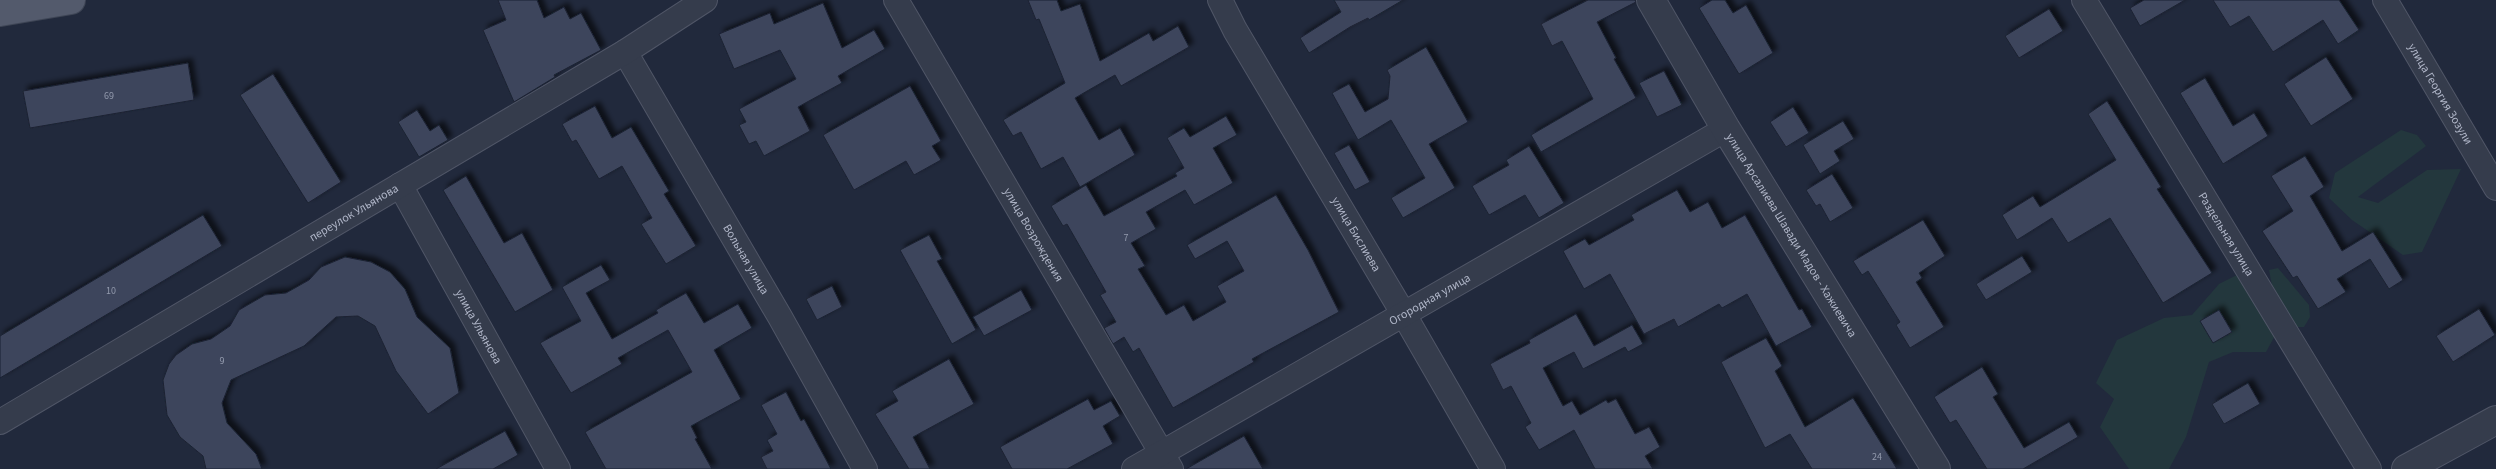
<svg xmlns="http://www.w3.org/2000/svg" width="2496" height="469" font-family="'Source Sans 3',sans-serif">
	<style>
		.green { fill: #23373d }
		.building { fill: #3d455c; stroke: #1c2333; filter: url(#shadow) }
		.lines { fill: none; stroke-linecap: round; stroke-linejoin: round }
		.minor-casing { stroke: #505667; stroke-width: 26 }
		.tertiary-casing { stroke: #505667; stroke-width: 30 }
		.primary-casing { stroke: #3e4555; stroke-width: 30 }
		.minor { stroke: #353c4c; stroke-width: 24 }
		.tertiary { stroke: #353c4c; stroke-width: 28 }
		.primary { stroke: #535a6c; stroke-width: 28 }
		.labels { text-anchor: middle; dominant-baseline: central; stroke-width: 4; stroke-linejoin: round; paint-order: stroke }
		.number-label { font-size: 10px; fill: #939aad }
		.street-label { font-size: 12px; fill: #b0b6c8; stroke: #1a2131 }
	</style>
	<defs>
		<filter id="shadow"><feDropShadow dx="4.5" dy="-4.5" stdDeviation="2.5" flood-color="#0009"/></filter>
	</defs>
	<rect width="100%" height="100%" fill="#21293c"/>
	<!-- green -->
	<path class="green" d="M2401,130L2417,135L2426,146L2358,197L2378,203L2427,170L2461,169L2422,252L2403,255L2352,220L2329,198L2335,173Z
		M2278,268L2309,305L2310,317L2304,327H2293L2274,296L2269,270Z
		M2237,275L2278,330L2266,352H2233L2209,362L2186,437L2169,469H2129L2100,427L2114,399L2096,383L2117,340L2164,318L2192,315L2219,284Z"/>
	<!-- building -->
	<path class="building" d="M498,0H537L544,18L564,7L570,19L581,13L601,50L554,75L555,77L514,102L483,30L506,20Z
		M1028,0H1057L1061,11L1080,4L1100,61L1149,33L1153,41L1178,26L1189,47L1121,86L1115,75L1075,98L1099,140L1120,128L1135,155L1080,187L1063,157L1041,169L1021,132L1013,136L1003,120L1065,83L1039,19L1036,20Z
		M1334,0H1403L1369,20L1368,18L1350,27L1309,53L1300,38L1341,12Z
		M1588,0H1635L1636,2L1597,22L1616,58L1614,59L1636,98L1541,152L1531,135L1593,99L1562,41L1552,46L1541,24Z
		M1712,0H1725L1733,13L1746,5L1773,53L1739,74L1699,8Z
		M2144,0H2185L2140,26L2130,8Z
		M2213,0H2339L2359,30L2338,44L2323,20L2273,52L2249,16L2230,27Z
		M823,3L842,48L874,30L885,49L838,76L842,83L798,107L810,131L764,156L756,141L749,144L739,125L746,122L739,109L796,79L780,50L734,69L719,34L770,13L774,24Z
		M2049,9L2063,31L2019,58L2005,36Z
		M1426,47L1468,122L1429,144L1455,188L1403,218L1391,198L1425,178L1391,120L1358,140L1332,93L1349,84L1365,112L1388,99L1390,76L1387,70Z
		M2326,57L2353,99L2311,126L2284,84Z
		M188,63L194,100L30,128L23,91Z
		M1664,71L1682,105L1657,117L1639,83Z
		M273,74L341,182L308,203L240,95Z
		M2205,78L2233,126L2254,113L2268,136L2223,164L2180,93Z
		M910,86L941,141L932,146L941,160L914,175L906,161L854,190L823,135Z
		M2107,101L2161,187L2157,189L2212,273L2163,303L2110,218L2068,243L2052,218L2017,240L2002,215L2033,196L2040,207L2116,160L2088,114Z
		M595,106L612,138L631,127L669,191L664,194L696,246L666,264L641,224L652,218L622,166L599,179L576,140L572,142L562,124Z
		M1793,107L1809,133L1786,147L1770,122Z
		M417,110L430,131L439,125L448,140L419,157L398,122Z
		M1226,116L1237,135L1213,148L1233,183L1194,205L1185,190L1146,212L1156,229L1131,243L1145,266L1138,269L1166,315L1184,305L1193,321L1226,302L1217,286L1244,271L1227,241L1195,259L1187,245L1276,195L1308,250L1339,312L1252,359L1254,362L1173,408L1139,348L1133,352L1124,337L1113,344L1104,328L1116,322L1100,295L1106,292L1067,224L1063,226L1051,206L1086,185L1104,216L1177,176L1175,173L1184,168L1167,138L1184,128L1190,137Z
		M1843,121L1854,139L1834,151L1840,161L1820,174L1803,145Z
		M1349,145L1370,182L1355,190L1334,153Z
		M1529,146L1564,203L1539,218L1525,195L1489,215L1472,186L1509,165L1506,160Z
		M2305,156L2324,187L2310,196L2342,251L2373,232L2403,280L2389,289L2370,259L2337,279L2346,292L2318,309L2297,276L2293,278L2262,231L2293,211L2271,176Z
		M1832,174L1853,208L1830,222L1820,204L1816,206L1806,190Z
		M466,176L504,243L522,233L553,290L515,312L443,190Z
		M1677,190L1690,212L1708,202L1722,228L1745,215L1799,310L1802,309L1812,327L1776,346L1747,294L1722,308L1719,304L1678,327L1674,319L1644,334L1610,274L1584,289L1563,251L1585,239L1589,245L1634,220L1631,215Z
		M203,215L222,246L0,378V336Z
		M1923,220L1945,256L1919,273L1922,278L1916,282L1944,327L1910,348L1896,325L1900,322L1868,271L1862,275L1853,261Z
		M929,235L942,259L937,261L976,330L952,344L900,250Z
		M2022,256L2032,272L1986,300L1976,284Z
		M345,257L371,262L390,272L405,289L417,317L450,348L459,393L428,414L396,371L375,326L358,316L336,317L304,346L231,380L222,403L227,423L256,454L262,469H206L203,456L180,437L167,415L163,380L169,364L176,355L192,344L211,339L230,326L239,310L265,295L286,293L309,280L321,267Z
		M601,265L610,280L586,293L612,339L658,313L656,310L686,293L704,323L738,304L752,328L714,350L741,399L691,426L697,438L695,439L712,469H606L585,432L692,372L668,330L618,358L622,364L571,393L540,343L581,321L562,287Z
		M832,286L842,307L817,320L806,299Z
		M1021,290L1032,310L984,336L973,317Z
		M2479,309L2495,335L2453,362L2436,336Z
		M2219,310L2232,332L2213,343L2200,321Z
		M1576,314L1594,346L1632,325L1643,344L1628,352L1625,347L1583,369L1574,352L1543,368L1563,406L1572,401L1580,415L1606,400L1608,403L1616,399L1635,434L1649,427L1660,447L1645,456L1653,469H1595L1574,430L1539,450L1525,427L1531,423L1511,386L1503,390L1490,364L1530,343L1529,340Z
		M1766,338L1782,366L1775,371L1805,427L1853,398L1897,469H1812L1790,434L1765,448L1721,362Z
		M949,359L974,404L913,437L930,469H909L875,414L898,401L892,391Z
		M1982,367L1998,394L1993,397L2024,448L2069,422L2078,437L2023,469H1987L1956,420L1950,423L1934,397Z
		M2248,383L2260,404L2224,424L2212,404Z
		M786,392L801,421L804,419L831,469H767L761,457L773,451L767,440L777,434L761,405Z
		M1088,399L1094,410L1111,401L1120,416L1103,426L1113,444L1067,469H1012L1000,447Z
		M505,431L518,455L493,469H436Z
		M1244,436L1263,469H1186Z"/>
	<g class="lines">
		<!-- minor casing -->
		<g class="minor-casing">
			<g id="minor">
				<path id="s1" d="M896,0L1171,469"/>
				<path id="s2" d="M1220,0L1235,30L1403,313L1493,469"/>
				<path id="s3" d="M2084,0L2369,469"/>
				<path id="s4" d="M2385,0L2496,188"/>
				<path id="s5" d="M625,52L780,317L865,469"/>
				<path id="s6" d="M400,185L558,469"/>
				<path id="s7" d="M0,422L625,52L705,0"/>
				<path id="s8" d="M1134,469L1726,129"/>
			</g>
		</g>
		<!-- tertiary casing -->
		<g class="tertiary-casing">
			<g id="tertiary">
				<path id="s9" d="M1651,0L1726,129L1936,469"/>
				<path d="M2406,469L2496,420"/>
			</g>
		</g>
		<!-- primary casing -->
		<g class="primary-casing">
			<path id="primary" d="M0,12L71,0"/>
		</g>
		<!-- minor -->
		<use href="#minor" class="minor"/>
		<!-- tertiary -->
		<use href="#tertiary" class="tertiary"/>
		<!-- primary -->
		<use href="#primary" class="primary"/>
	</g>
	<g class="labels">
		<!-- number labels -->
		<g class="number-label">
			<text x="109" y="96">69</text>
			<text x="1126" y="238">7</text>
			<text x="111" y="291">10</text>
			<text x="222" y="361">9</text>
			<text x="1877" y="457">24</text>
		</g>
		<!-- street labels -->
		<g class="street-label">
			<text stroke="none"><textPath href="#s4" startOffset="109">улица Георгия Зозули</textPath></text>
			<text stroke="none"><textPath href="#s7" startOffset="411">переулок Ульянова</textPath></text>
			<text stroke="none"><textPath href="#s1" startOffset="272">улица Возрождения</textPath></text>
			<text stroke="none"><textPath href="#s3" startOffset="274">Раздельная улица</textPath></text>
			<text stroke="none"><textPath href="#s2" startOffset="271">улица Бислиева</textPath></text>
			<text stroke="none"><textPath href="#s9" startOffset="274">улица Арсалиева Шавади Мадов - Хажиевича</textPath></text>
			<text stroke="none"><textPath href="#s5" startOffset="240">Вольная улица</textPath></text>
			<text stroke="none"><textPath href="#s8" startOffset="341">Огородная улица</textPath></text>
			<text stroke="none"><textPath href="#s6" startOffset="162">улица Ульянова</textPath></text>
		</g>
	</g>
</svg>
